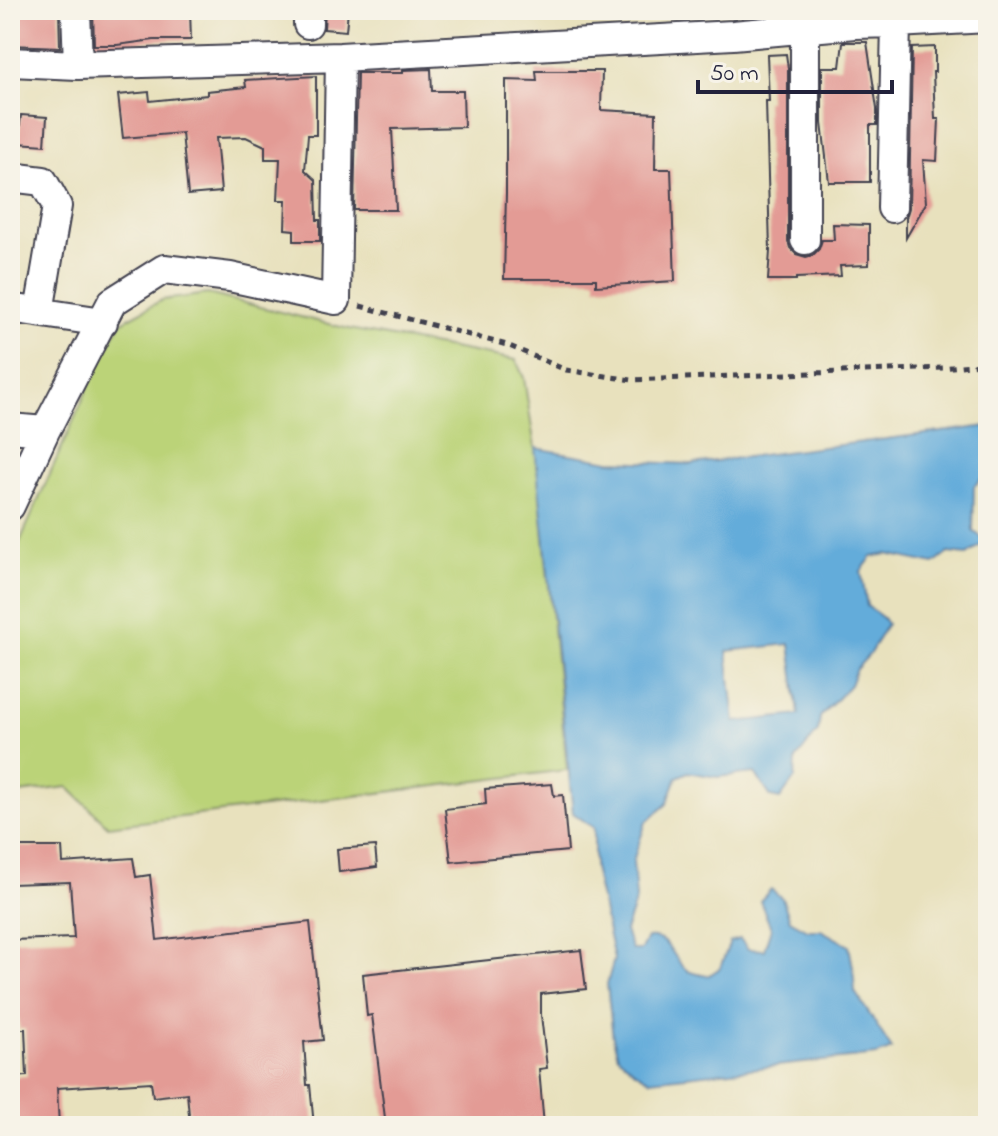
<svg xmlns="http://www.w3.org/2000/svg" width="998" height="1136" font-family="'Indie Flower',sans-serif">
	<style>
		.green { fill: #bbd378; stroke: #6e7a5a; stroke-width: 2 }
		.water { fill: #63acda; stroke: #42678a; stroke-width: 2; fill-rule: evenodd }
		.building { fill: #e39b95 }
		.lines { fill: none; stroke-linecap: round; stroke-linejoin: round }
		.minor-casing { stroke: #403f4e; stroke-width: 32 }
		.path { stroke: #403f4e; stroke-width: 5; stroke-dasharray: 6 6; stroke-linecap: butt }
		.minor { stroke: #fff; stroke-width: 28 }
	</style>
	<rect width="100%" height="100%" fill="#f7f3e8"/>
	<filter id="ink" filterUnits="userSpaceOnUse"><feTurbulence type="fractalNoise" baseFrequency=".0125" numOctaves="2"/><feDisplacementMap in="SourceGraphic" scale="16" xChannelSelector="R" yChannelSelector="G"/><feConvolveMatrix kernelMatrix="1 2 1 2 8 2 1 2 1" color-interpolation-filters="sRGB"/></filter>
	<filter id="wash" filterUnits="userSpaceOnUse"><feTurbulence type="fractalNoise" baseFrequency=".006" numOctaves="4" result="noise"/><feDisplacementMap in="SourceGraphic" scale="32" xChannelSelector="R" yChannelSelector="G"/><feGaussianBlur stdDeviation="1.8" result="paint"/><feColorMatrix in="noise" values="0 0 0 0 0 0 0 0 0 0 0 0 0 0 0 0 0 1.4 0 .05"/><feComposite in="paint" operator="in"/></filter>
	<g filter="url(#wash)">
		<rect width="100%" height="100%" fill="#e8e1bd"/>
		<!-- green -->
		<path class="green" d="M208,294L349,329L516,360L524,378L535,448L567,770L108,826L68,787L10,794V564L91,381L120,323L162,300Z"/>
		<!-- water -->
		<path class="water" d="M988,426V473L974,486L973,531L987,541L967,555L948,553L934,564L887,554L872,557L861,571L867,606L883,618L887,624L869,655L856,669L850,685L820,717L818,731L796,759L795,778L780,799L771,797L755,773L717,777L688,772L677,777L667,804L646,822L633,861L636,899L625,931L632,950H641L647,938C671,935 672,960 688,971C694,974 702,975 708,976L720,968L730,942L740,939L748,949L764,950L771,928L760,901L771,889L782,898L790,920L808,930H821L849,946L853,967L855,992L892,1049L877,1055L650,1080L635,1071L618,1056L613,1038L607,984L614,959L594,868V828L573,813L535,448L610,461L692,464ZM790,644L799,715L735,722L727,651Z"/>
		<g id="blocks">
			<!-- building -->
			<path class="building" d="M10,10H59L60,47L10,45Z
				M93,10H190L191,40H154L117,45H94Z
				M325,10H348L346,31L324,29Z
				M843,42H867L877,109V125H870V182H829L822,123V67H840Z
				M935,47V72H933L935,119H939L937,161L923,160L926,203L906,238V218L909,208L912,48Z
				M786,54L788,68V241L790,248L796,254L806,257L813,255L819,249L822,240H834L833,224L869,225V265L840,266L841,276L796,278V280H768L770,251L766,101H769L767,55Z
				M431,69L432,91H463L464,127L392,129L396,210H354L357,73H403V70Z
				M536,71H602L601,110L656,113L655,169H671L675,281L596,286V279H504L506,193V80L537,81Z
				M316,76V135H308L305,170L316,180L317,220H320V241H294V230L285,229L286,200H278L280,159H265V146L246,137L216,138L221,192L188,195L182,133L123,138L118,95L149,92L150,101L207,95V91L246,87L245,80Z
				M21,115L47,117L45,145L18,143Z
				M552,784L554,796L563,795L568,851L451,862L445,809L486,804L485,789Z
				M375,846L377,867L339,872L337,849Z
				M10,847H62L63,863L133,858L136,877L150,875L157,940L310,922L323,1040L304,1042L307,1085H310L314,1126H190L187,1093L153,1097L151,1082L57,1088L59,1126H14L10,1077L27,1076L25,1029H19V1019H10V940L74,938L70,882L10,884Z
				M581,950L586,989L541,994V1015L547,1068L539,1069L544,1126H386L372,1015L367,1016L363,974Z"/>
		</g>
	</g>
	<g filter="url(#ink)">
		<use href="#blocks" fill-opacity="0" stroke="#403f4e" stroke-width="2"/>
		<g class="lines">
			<!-- minor casing -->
			<g class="minor-casing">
				<path id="minor" d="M76,10L78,65
					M308,10V24
					M805,28V240
					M10,62L78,65L340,57L733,35L855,24L896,23L988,18
					M10,177L43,181L57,206L39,312
					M892,208L896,23
					M10,308L103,322
					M10,428L45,431
					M10,506L45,431L112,302L164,269L230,277L336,300L340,57"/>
			</g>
			<!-- path -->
			<path class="path" d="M360,306L507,345L566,370L632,380L943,368L988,363"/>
			<!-- minor -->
			<use href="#minor" class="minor"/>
		</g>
	</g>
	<!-- margin -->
	<rect width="998" height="1136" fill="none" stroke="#f7f3e8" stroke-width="40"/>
	<!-- scale -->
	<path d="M698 80v12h194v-12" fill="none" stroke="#22223b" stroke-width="4"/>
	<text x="710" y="80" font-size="24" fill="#22223b" stroke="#f7f3e8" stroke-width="6" paint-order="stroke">50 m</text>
</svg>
